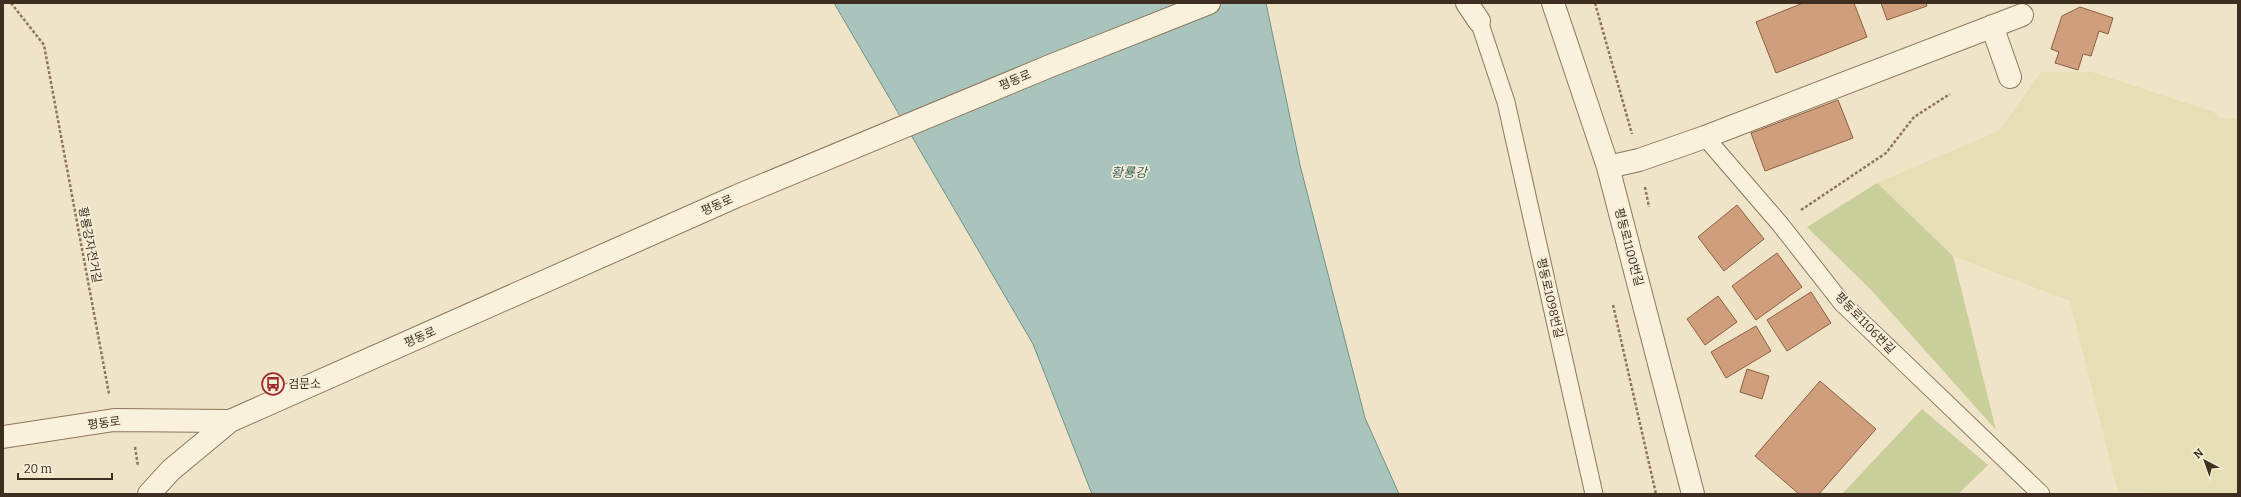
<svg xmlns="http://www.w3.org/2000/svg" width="2241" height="497" font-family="Bitter,'Noto Sans KR',serif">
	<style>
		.farmland { fill: #e6deb5 }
		.green { fill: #c9cf9b }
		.water { fill: #a9c4bc; stroke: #6f938a }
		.building { fill: #cf9f7d; stroke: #8d5f41 }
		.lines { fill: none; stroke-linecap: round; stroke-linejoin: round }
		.lane-casing { stroke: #8d765c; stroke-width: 19 }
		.street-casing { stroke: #8d765c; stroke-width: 24 }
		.path { stroke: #8d765c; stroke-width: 2.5; stroke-dasharray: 3 2; stroke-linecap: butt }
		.lane { stroke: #faf1dc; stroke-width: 17 }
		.street { stroke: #faf1dc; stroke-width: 22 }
		.labels { text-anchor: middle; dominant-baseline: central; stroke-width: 3.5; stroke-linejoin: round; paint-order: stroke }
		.street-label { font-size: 12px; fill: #3d2e20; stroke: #f7eed8 }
		.poi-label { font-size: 12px; fill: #3d2e20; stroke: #f7eed8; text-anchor: start }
		.water-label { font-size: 13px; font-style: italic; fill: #2f5d5a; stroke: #f7eed8 }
	</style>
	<rect width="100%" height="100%" fill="#f0e4c8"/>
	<!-- farmland -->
	<path class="farmland" d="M2041,72H2092L2214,112L2219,118L2238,119V494L2118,492L2070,301L1953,256L1877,183L1999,131Z"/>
	<!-- green -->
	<path class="green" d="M1877,183L1953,256L1996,430L1872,291L1807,227Z
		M1922,409L1988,465L1958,494H1842Z"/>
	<!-- water -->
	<path class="water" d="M834,3H1266L1300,165L1365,418L1399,494H1092L1033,344Z"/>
	<!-- building -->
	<path class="building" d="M1803,3H1854L1867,37L1776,73L1756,22Z
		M1881,3H1926L1927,6L1887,20Z
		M2080,7L2113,18L2108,34L2099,31L2091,56L2083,54L2078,70L2055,63L2059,52L2051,49L2062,16Z
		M1838,100L1853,138L1765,171L1751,133Z
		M1737,205L1764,239L1724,271L1698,237Z
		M1777,253L1802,287L1756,320L1732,286Z
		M1811,292L1831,323L1787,351L1767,320Z
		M1718,296L1737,322L1705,345L1687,319Z
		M1756,326L1771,351L1726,378L1711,352Z
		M1747,369L1769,376L1762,399L1740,392Z
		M1820,381L1876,429L1819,494H1799L1755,456Z"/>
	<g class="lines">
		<!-- lane casing -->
		<g class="lane-casing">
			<path id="lane" d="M1479,21L1506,102L1594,494
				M1705,137L1780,224L1842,303L2041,494"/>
		</g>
		<!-- street casing -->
		<g class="street-casing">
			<path id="street" d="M1467,3L1479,21
				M1553,3L1608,167L1693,494
				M1992,26L2010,77
				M1608,167L1639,160L1705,137L2022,15
				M3,437L114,420L230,421
				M149,494L171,470L230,421L737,196L1050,66L1209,3"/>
		</g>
		<!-- path -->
		<path class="path" d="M11,3L44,45L109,394
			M1595,3L1632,134
			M1645,187L1649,207
			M1801,210L1886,153L1914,117L1950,94
			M1613,305L1656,494
			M135,447L138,466"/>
		<!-- lane -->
		<use href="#lane" class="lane"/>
		<!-- street -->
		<use href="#street" class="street"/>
	</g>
	<!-- icons -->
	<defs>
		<g id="bus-ring" transform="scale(1.15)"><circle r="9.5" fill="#f7eed8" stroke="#9e2a2b" stroke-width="1.5"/><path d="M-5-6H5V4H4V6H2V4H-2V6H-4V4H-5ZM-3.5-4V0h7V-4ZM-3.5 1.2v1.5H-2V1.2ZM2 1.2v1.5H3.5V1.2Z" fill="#9e2a2b"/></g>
	</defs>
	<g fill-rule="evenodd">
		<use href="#bus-ring" x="273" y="384"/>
	</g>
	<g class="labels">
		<!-- street labels -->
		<g class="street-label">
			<text transform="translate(1015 80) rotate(-23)">평동로</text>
			<text transform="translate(717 205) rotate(-24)">평동로</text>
			<text transform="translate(90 245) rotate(79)">황룡강자전거길</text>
			<text transform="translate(1629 247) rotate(75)">평동로1100번길</text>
			<text transform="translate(1550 298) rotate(77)">평동로1098번길</text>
			<text transform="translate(1865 323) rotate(46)">평동로1106번길</text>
			<text transform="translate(420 337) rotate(-24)">평동로</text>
			<text transform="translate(104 423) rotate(-7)">평동로</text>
		</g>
		<!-- poi labels -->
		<g class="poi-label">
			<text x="288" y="384">검문소</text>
		</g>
		<!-- water labels -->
		<g class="water-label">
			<text x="1129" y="172">황룡강</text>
		</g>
	</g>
	<!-- border -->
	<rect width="2241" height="497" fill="none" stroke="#3d2e20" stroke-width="8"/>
	<!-- north arrow -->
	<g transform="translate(2205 461) rotate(319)" stroke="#f7eed8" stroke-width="3" paint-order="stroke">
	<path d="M0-3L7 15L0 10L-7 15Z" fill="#3d2e20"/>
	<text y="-6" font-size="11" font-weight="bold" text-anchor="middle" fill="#3d2e20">N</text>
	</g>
	<!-- scale -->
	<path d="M18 473v6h94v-6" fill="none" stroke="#3d2e20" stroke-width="2"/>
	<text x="24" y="473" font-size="12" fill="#3d2e20" stroke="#f7eed8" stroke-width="3" paint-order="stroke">20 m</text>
</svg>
